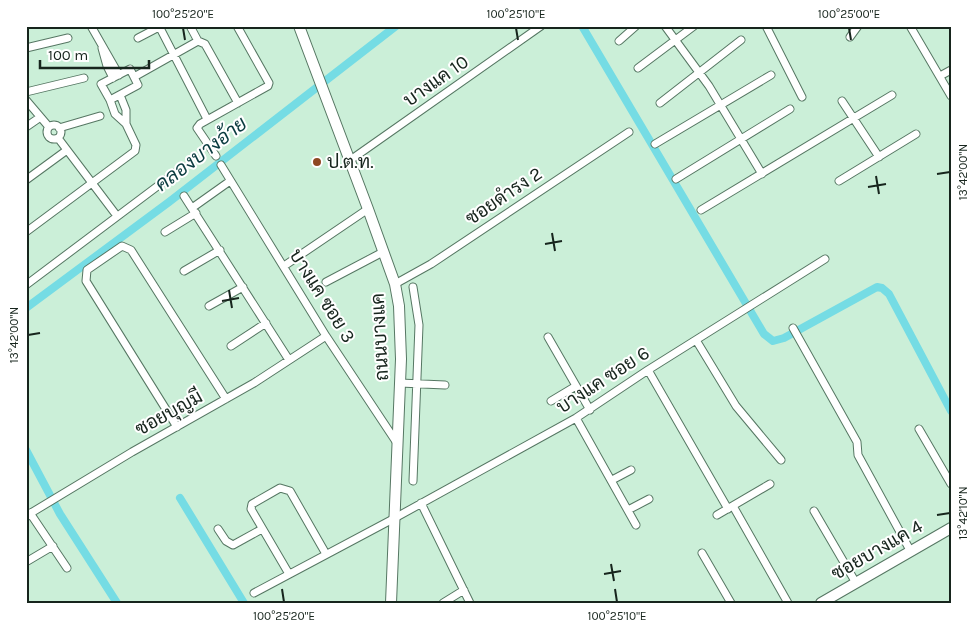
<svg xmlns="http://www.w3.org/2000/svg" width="977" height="629" font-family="Karla,Sarabun,sans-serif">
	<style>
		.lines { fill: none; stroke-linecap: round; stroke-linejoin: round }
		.canal { stroke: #75dce4; stroke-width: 8 }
		.street-casing { stroke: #567763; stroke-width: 9 }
		.secondary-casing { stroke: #567763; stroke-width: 12 }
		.street { stroke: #fff; stroke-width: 7 }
		.secondary { stroke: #fff; stroke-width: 10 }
		.ticks { fill: none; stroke: #17251d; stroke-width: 2 }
		.poi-dot { fill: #8e4822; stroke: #fff; stroke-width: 2 }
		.labels { text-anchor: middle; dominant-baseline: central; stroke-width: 4; stroke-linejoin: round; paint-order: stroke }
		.street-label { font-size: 19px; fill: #17251d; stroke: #fff }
		.poi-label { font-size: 19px; fill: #17251d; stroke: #fff; text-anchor: start }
		.water-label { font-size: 20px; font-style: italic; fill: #0b3c40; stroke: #fff }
		.neatline { fill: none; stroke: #17251d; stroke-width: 2 }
		.ticks-label { font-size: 12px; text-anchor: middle; fill: #17251d }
	</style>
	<rect width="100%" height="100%" fill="#cbefd8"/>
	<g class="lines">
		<!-- canal -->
		<path class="canal" d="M582,26L764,334L773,341L784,338L877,287L882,288L889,294L951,411
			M26,308L169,202L396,26
			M26,450L60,514L117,603
			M180,498L244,603"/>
		<!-- street casing -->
		<g class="street-casing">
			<path id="street" d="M91,26L119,75
				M159,26L207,119
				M190,26L198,41L205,44L238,103
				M665,26L709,86L762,174
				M766,26L802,97
				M910,26L951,96
				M850,37L858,26
				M138,38L161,26
				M619,41L636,26
				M26,48L68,38
				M102,48L107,66L113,78
				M638,68L694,26
				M130,69L138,85L110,100L101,84Z
				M940,76L951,70
				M134,77L198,41
				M26,92L84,78
				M26,100L49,127
				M110,100L115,114L126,124V110L120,95
				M842,101L879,157
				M660,103L741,40
				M47 132a7 7 0 1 1 14 0a7 7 0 1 1-14 0Z
				M26,127L39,118
				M59,128L100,116
				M58,138L117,216
				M655,144L771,75
				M216,156L197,128L200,124L268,86L269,83L237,26
				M349,161L541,26
				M221,165L326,336L397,443
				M676,179L790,109
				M26,180L67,150
				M839,181L916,134
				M184,196L289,360
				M192,208L230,181
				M701,210L892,95
				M26,232L135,151L136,145L126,124
				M165,232L196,213
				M284,266L368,209
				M184,271L220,250
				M326,282L383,252
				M395,284L431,264L629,132
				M26,285L183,167
				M209,306L243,287
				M793,328L857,442L858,455L911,552
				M548,337L590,410
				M696,340L736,406L781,460
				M231,346L266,323
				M648,370L728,509
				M400,383L445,385
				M581,394L598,382
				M551,401L576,386
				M576,418L636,525
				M177,427L86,281L87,270L122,246L131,250L226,399
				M919,429L951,484
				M612,480L631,470
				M413,481L419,325L413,287
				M421,503L470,603
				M733,506L788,603
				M628,510L649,499
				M814,511L856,583
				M30,513L67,568
				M717,515L770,484
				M26,516L132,452L254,383L326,336
				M218,529L226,541L233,545L262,529
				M702,553L731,603
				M26,562L53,546
				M289,574L251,509L252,504L280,488L290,491L326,554
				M254,593L393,519L576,418L648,370L825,259
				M443,603L464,590"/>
		</g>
		<!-- secondary casing -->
		<g class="secondary-casing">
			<path id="secondary" d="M299,26L368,209L395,284L399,306L401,359L391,603
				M821,603L951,528"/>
		</g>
		<!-- street -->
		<use href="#street" class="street"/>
		<!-- secondary -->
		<use href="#secondary" class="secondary"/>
	</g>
	<!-- ticks -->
	<path class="ticks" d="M183,28L185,40M516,28L518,40M849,28L851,40M937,174L950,172M876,176L879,194M868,187L886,184M552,233L555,251M545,244L562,241M229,290L232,308M222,301L239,298M28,335L40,333M937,515L950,513M611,564L614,581M604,574L621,571M282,589L284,602M615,589L617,602"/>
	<!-- markers -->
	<circle class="poi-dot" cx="317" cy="162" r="5"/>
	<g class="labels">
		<!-- street labels -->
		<g class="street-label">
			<text transform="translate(436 81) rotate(-35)">บางแค 10</text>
			<text transform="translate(504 196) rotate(-34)">ซอยดำรง 2</text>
			<text transform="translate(322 296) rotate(58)">บางแค ซอย 3</text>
			<text transform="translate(380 337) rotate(-93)">ถนนบางแค</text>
			<text transform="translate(603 380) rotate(-33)">บางแค ซอย 6</text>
			<text transform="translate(169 413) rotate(-29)">ซอยบุญมี</text>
			<text transform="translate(877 550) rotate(-30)">ซอยบางแค 4</text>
		</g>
		<!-- poi labels -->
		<g class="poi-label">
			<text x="327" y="162">ป.ต.ท.</text>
		</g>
		<!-- water labels -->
		<g class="water-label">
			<text transform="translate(201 154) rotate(-37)">คลองบางอ้าย</text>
		</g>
	</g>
	<!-- border -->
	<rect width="977" height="629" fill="none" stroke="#ffffff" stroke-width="55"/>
	<!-- scale -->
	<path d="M40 60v8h109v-8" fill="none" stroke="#17251d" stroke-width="2.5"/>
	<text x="48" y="60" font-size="15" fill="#17251d" stroke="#ffffff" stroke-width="4" paint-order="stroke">100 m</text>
	<rect x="28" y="28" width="922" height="574" class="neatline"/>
	<g class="ticks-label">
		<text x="183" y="18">100°25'20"E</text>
		<text x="516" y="18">100°25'10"E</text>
		<text x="849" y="18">100°25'00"E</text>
		<text transform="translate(963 172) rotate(-90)" y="4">13°42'00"N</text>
		<text transform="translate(14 335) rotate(-90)" y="4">13°42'00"N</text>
		<text transform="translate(963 513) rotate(-90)" y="4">13°42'10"N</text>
		<text x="284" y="620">100°25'20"E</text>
		<text x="617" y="620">100°25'10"E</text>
	</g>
</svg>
